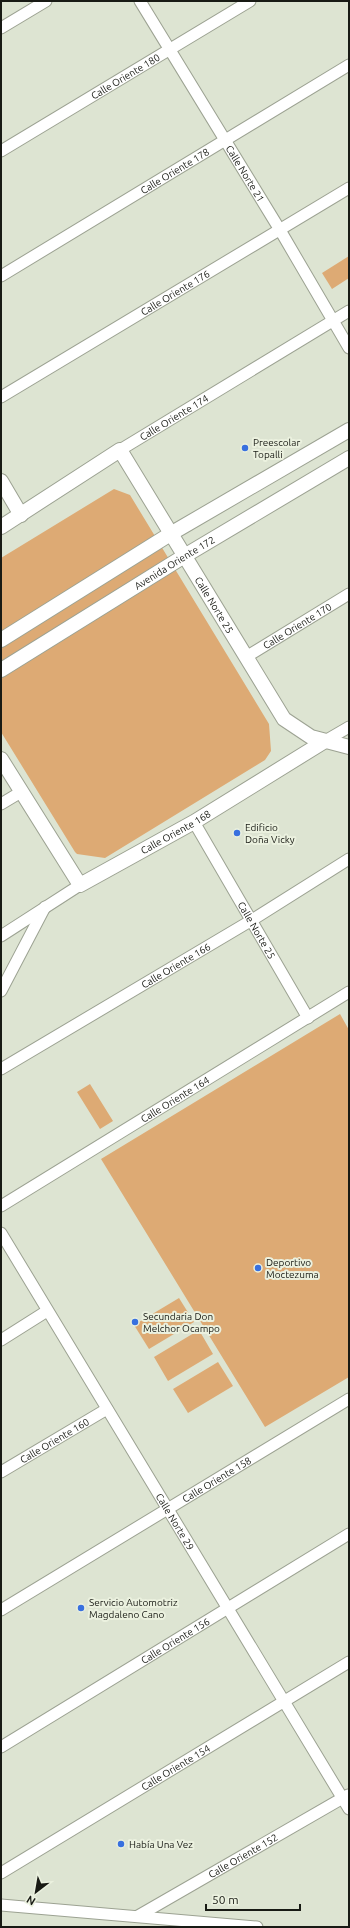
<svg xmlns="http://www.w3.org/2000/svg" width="350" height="1928" font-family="Ubuntu,sans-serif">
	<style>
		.green { fill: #ddaa74 }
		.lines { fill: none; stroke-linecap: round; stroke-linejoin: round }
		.minor-casing { stroke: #9ca292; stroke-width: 13 }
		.tertiary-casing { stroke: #9ca292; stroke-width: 16 }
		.minor { stroke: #fff; stroke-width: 11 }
		.tertiary { stroke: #fff; stroke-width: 14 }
		.poi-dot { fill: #3870df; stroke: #ebf1df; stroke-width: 1.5 }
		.labels { text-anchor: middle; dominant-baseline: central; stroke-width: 4; stroke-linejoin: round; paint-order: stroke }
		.street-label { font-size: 10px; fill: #181a14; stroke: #ebf1df }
		.poi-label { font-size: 10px; fill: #181a14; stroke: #ebf1df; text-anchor: start }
	</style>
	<rect width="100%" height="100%" fill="#dde4d2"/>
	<!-- green -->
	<path class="green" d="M349,256V278L332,289L322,273Z
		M114,489L130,495L269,724L271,751L265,760L105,858L77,854L75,852L1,732V558Z
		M340,1014L349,1030V1377L265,1427L101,1159Z
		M90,1084L113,1121L100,1129L77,1092Z
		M179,1298L194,1322L149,1349L134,1325Z
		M199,1330L213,1354L168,1381L154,1357Z
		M218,1362L233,1386L188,1413L173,1389Z"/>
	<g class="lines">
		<!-- minor casing -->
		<g class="minor-casing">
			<g id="minor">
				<path id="s1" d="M140,1L280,230L349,348"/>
				<path d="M1,28L46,1"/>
				<path id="s2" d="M1,151L250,1"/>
				<path id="s3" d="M1,276L349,65"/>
				<path id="s4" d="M1,397L349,188"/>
				<path id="s5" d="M120,450L349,311"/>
				<path id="s6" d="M246,657L349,594"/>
				<path d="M325,741L349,727"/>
				<path d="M1,804L21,792"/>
				<path id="s7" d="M194,822L308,1018"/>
				<path d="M1,936L80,885"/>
				<path d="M1,991L45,907"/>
				<path id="s8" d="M1,1069L252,920L349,859"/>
				<path id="s9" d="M1,1206L349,992"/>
				<path id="s10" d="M1,1233L349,1809"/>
				<path d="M1,1340L47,1311"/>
				<path id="s11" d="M1,1472L107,1409"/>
				<path id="s12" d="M1,1610L349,1399"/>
				<path id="s13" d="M1,1747L349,1534"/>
				<path id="s14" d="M1,1873L349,1662"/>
				<path d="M1,1905L257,1927"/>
				<path id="s15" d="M138,1916L348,1795"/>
			</g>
		</g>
		<!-- tertiary casing -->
		<g class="tertiary-casing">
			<g id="tertiary">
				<path d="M1,481L21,515"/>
				<path id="s16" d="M1,527L120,450L284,719L311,737L349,747"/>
				<path d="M1,640L172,533L349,430"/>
				<path id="s17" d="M1,670L186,555L349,458"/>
				<path id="s18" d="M1,759L80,885L194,822L325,741"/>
			</g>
		</g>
		<!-- minor -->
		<use href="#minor" class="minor"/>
		<!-- tertiary -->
		<use href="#tertiary" class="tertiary"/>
	</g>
	<!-- markers -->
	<g class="poi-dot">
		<circle cx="245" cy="448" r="4"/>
		<circle cx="237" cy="833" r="4"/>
		<circle cx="258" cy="1268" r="4"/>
		<circle cx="135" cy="1322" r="4"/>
		<circle cx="81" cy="1608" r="4"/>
		<circle cx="121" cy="1844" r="4"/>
	</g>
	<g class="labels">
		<!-- street labels -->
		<g class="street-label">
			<text stroke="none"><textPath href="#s2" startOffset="145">Calle Oriente 180</textPath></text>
			<text stroke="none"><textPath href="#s3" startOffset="203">Calle Oriente 178</textPath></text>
			<text stroke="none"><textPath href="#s1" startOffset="202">Calle Norte 21</textPath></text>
			<text stroke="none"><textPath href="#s4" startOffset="203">Calle Oriente 176</textPath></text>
			<text stroke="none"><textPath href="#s5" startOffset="63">Calle Oriente 174</textPath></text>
			<text stroke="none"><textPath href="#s17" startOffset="204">Avenida Oriente 172</textPath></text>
			<text stroke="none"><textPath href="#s16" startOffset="323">Calle Norte 25</textPath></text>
			<text stroke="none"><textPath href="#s6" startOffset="60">Calle Oriente 170</textPath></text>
			<text stroke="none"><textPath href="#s18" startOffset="258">Calle Oriente 168</textPath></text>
			<text stroke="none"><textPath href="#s7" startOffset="125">Calle Norte 25</textPath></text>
			<text stroke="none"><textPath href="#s8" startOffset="203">Calle Oriente 166</textPath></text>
			<text stroke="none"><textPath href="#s9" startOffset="204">Calle Oriente 164</textPath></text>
			<text stroke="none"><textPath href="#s11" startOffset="62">Calle Oriente 160</textPath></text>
			<text stroke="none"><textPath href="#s12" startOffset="252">Calle Oriente 158</textPath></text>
			<text stroke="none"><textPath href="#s10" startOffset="337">Calle Norte 29</textPath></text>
			<text stroke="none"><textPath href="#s13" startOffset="204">Calle Oriente 156</textPath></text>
			<text stroke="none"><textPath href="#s14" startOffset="204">Calle Oriente 154</textPath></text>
			<text stroke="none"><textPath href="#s15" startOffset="121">Calle Oriente 152</textPath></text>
		</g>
		<!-- poi labels -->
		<g class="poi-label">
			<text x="253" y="442">Preescolar<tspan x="253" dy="12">Topalli</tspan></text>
			<text x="245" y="827">Edificio<tspan x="245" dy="12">Doña Vicky</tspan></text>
			<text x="266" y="1262">Deportivo<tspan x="266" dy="12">Moctezuma</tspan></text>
			<text x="143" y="1316">Secundaria Don<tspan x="143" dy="12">Melchor Ocampo</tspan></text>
			<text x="89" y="1602">Servicio Automotriz<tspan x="89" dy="12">Magdaleno Cano</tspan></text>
			<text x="129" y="1844">Había Una Vez</text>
		</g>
	</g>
	<!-- border -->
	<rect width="350" height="1928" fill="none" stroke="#181a14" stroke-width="4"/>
	<!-- north arrow -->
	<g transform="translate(36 1892) rotate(211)" stroke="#ebf1df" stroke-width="3" paint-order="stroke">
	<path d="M0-3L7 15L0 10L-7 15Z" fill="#181a14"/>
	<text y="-6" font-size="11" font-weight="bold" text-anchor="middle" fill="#181a14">N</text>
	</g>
	<!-- scale -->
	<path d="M206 1904v6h94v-6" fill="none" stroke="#181a14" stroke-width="2"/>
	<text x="212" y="1904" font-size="12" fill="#181a14" stroke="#ebf1df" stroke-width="3" paint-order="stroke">50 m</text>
</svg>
